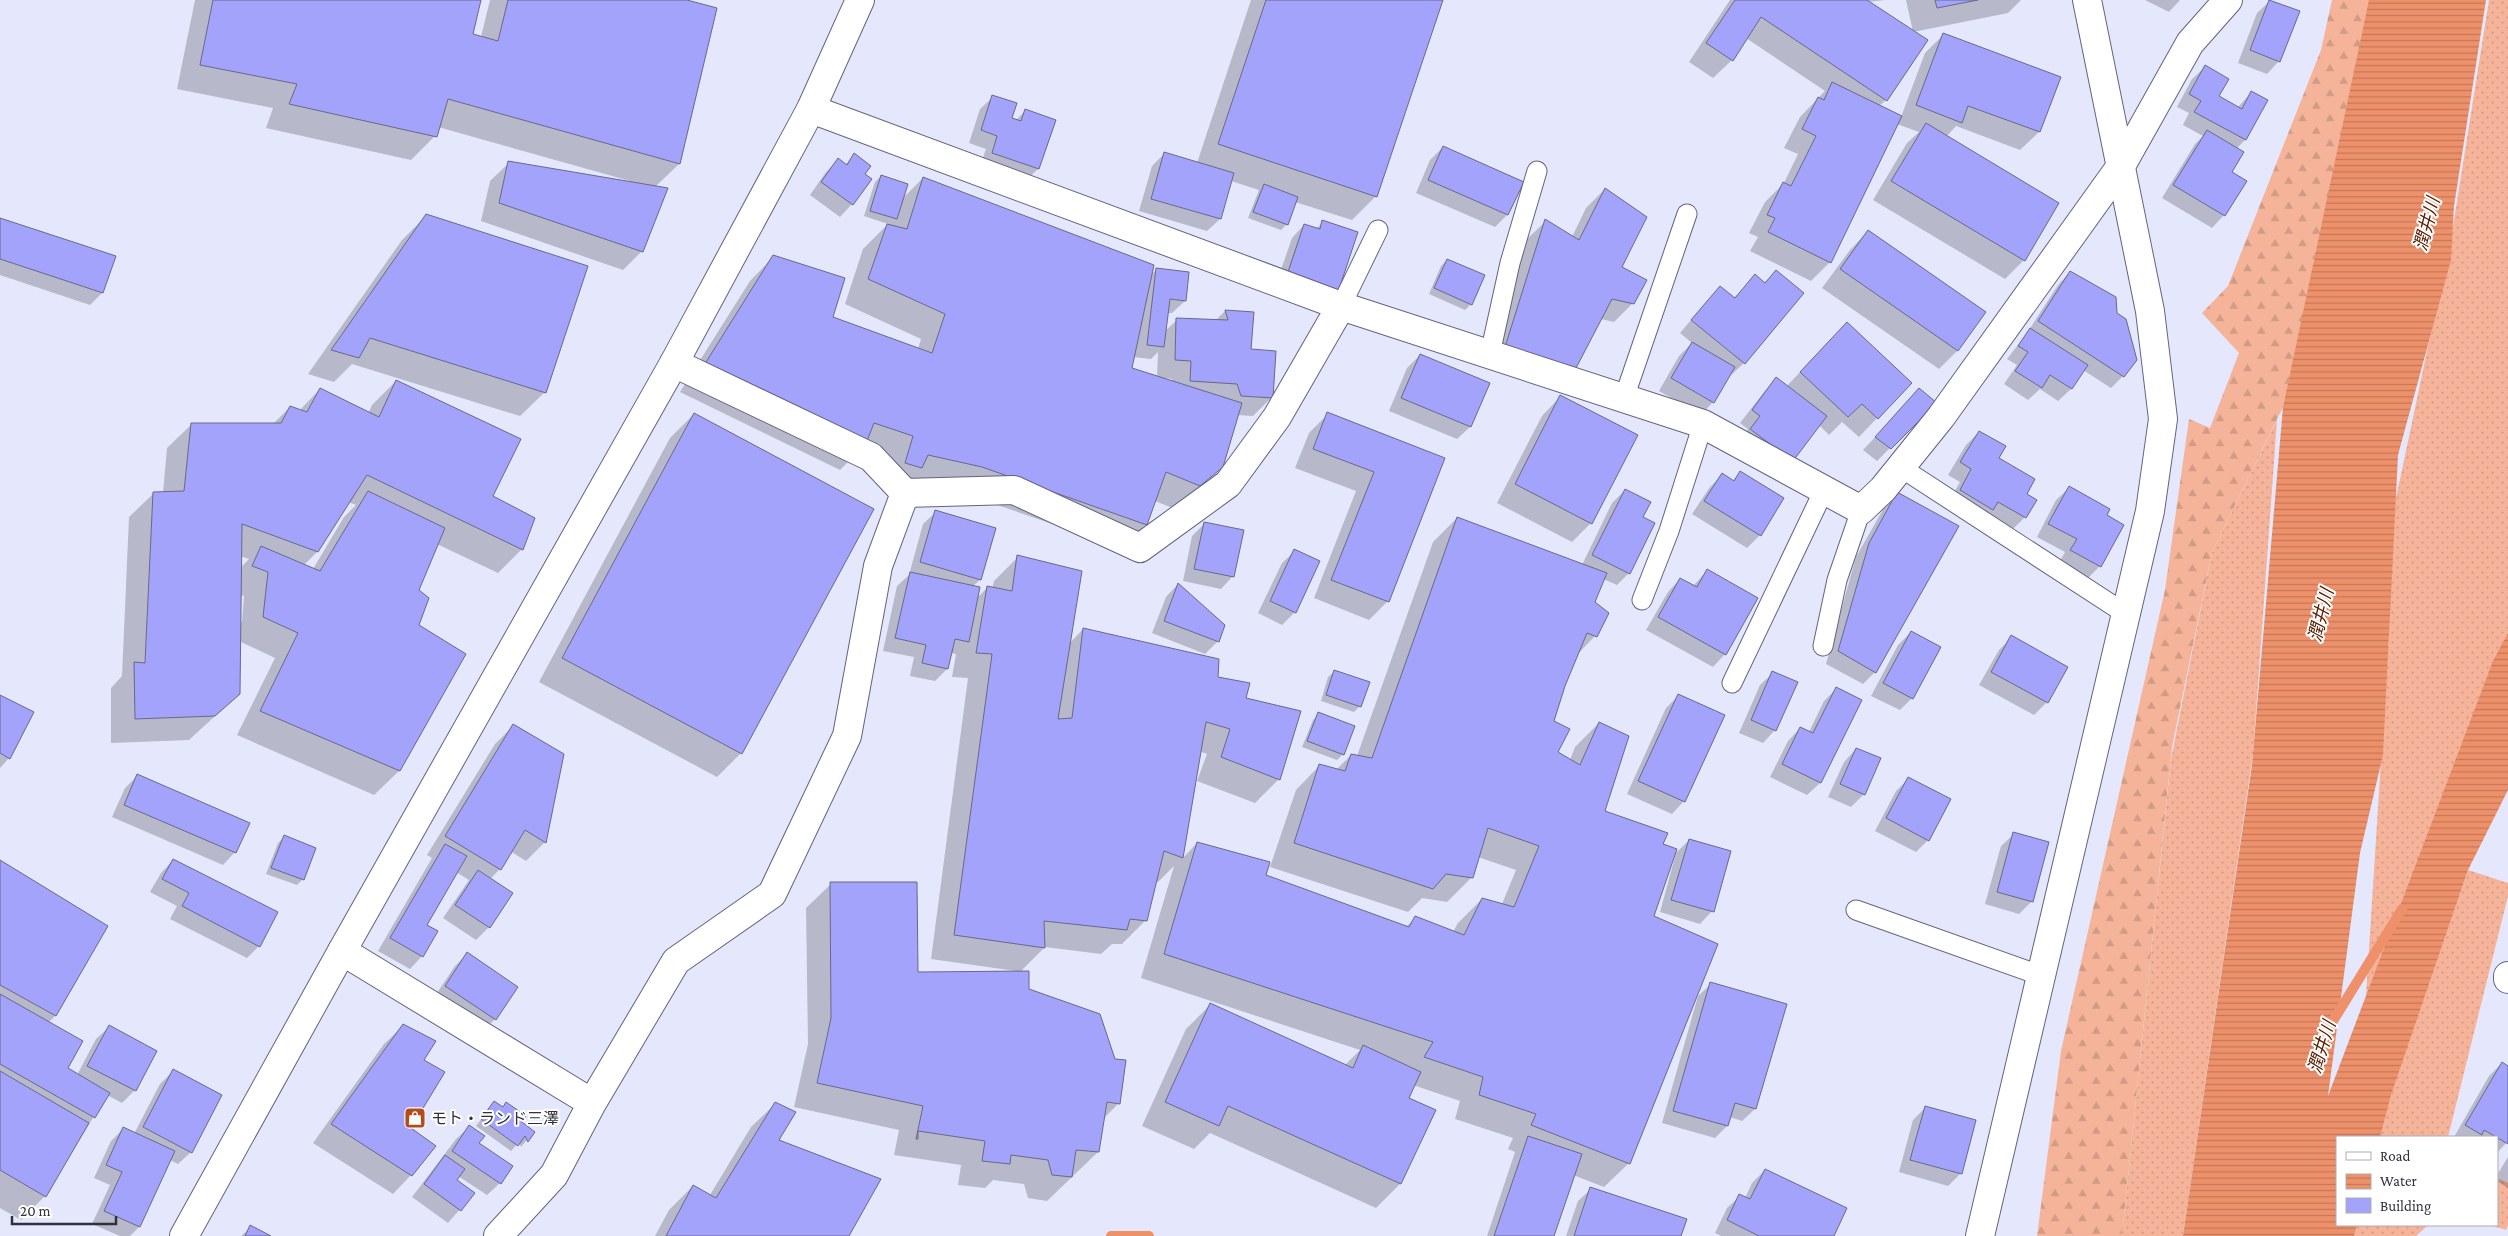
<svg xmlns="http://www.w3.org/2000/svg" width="2508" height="1236" font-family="'Crimson Pro','Noto Sans JP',serif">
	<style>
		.grass { fill: url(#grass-dots) }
		.forest { fill: url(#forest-firs) }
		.water { fill: url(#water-rules) }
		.shadow { fill: #0003; fill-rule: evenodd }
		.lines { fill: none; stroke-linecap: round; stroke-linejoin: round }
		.stream { stroke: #ee916a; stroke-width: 10 }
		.building { fill: #a3a3fb; stroke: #686988 }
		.service-casing { stroke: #626381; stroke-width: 21 }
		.minor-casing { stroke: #626381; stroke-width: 30 }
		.tertiary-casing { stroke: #626381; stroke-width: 30 }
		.service { stroke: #fff; stroke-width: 19 }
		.minor { stroke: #fff; stroke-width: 28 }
		.tertiary { stroke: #fff; stroke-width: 28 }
		.labels { text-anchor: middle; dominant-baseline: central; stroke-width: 4; stroke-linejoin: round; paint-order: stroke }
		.poi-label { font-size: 16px; fill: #30313e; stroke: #fff; text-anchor: start }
		.water-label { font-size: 18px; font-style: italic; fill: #5b2104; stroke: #fff }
	</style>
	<defs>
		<pattern id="grass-dots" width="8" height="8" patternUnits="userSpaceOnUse" patternTransform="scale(1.25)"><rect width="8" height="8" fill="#f5b499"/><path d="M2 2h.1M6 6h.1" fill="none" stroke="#d29b85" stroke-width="1.8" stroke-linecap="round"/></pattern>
		<pattern id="forest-firs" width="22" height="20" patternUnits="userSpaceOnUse" patternTransform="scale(1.25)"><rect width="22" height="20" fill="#f5b499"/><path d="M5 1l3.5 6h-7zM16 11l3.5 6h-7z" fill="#d29b85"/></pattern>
		<pattern id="water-rules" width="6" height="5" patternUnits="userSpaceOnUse" patternTransform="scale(1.25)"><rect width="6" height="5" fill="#ee916a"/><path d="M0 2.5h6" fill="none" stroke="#c17759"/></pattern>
	</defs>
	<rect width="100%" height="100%" fill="#e5e7fc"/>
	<!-- grass -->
	<path class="grass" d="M2489,0H2508V634L2364,1028L2389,635L2384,555L2452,233Z
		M2277,420L2253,753L2183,1236H2122L2171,759L2212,552Z
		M2468,870L2508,883V896L2448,1137H2376Z
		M2497,1178L2508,1183V1225L2506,1230L2490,1225H2497Z
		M2357,1225H2428L2416,1236H2354Z"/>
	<!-- forest -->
	<path class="forest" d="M2332,0H2383L2309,293L2283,407L2212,552L2172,747L2122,1236H2037L2061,1051L2165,590L2189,419L2210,428L2239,353L2202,313L2228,286L2321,50Z"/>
	<!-- water -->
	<path class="water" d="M2369,0H2486L2454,206L2451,260L2398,455L2383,755L2360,853L2328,1096L2493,661L2508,633V790L2468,870L2391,1095L2380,1137H2337V1225H2357L2354,1236H2183L2252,765L2283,407Z"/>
	<!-- shadow -->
	<path class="shadow" d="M195,0H479L471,34L481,37L490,0H682L715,9L679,164L655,187L642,251L623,270L481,221L490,181L509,163L629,183L630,181L438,127L435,136L411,160L266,128L273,108L177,89Z
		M1251,0H1441L1376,196L1352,220L1295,202L1287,224L1281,230L1248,218L1259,190L1231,181L1220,219L1207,231L1139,211L1152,166L1165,153L1197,163Z
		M1730,0H1885L1867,2L1886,100L1879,106L1901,117L1925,53L1944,34L2059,78L2039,132L2020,150L1956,126L1946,137L2024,260L2005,279L1873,200L1907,143L1919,132L1897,124L1830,262L1811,281L1750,251L1758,237L1749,233L1765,202L1784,183L1798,154L1784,148L1800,117L1825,91L1746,38L1732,60L1713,78L1689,62Z
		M1906,0H2021L2008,13L1913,32Z
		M2145,0H2180L2169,12Z
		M2270,1L2279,61L2267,74L2238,63L2257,13Z
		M2205,67L2217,97L2237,108L2252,92L2267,101L2245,140L2236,149L2224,215L2212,228L2162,198L2195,144L2203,136L2183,125L2189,113L2177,107L2192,79Z
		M993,97L1010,119L1016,120L1026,110L1055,121L1038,169L1025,181L980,166L986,149L969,143L980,109Z
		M1443,147L1507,215L1495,227L1416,193L1430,160Z
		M854,155L864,174L852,204L840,217L810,195L826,172L838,160L845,165Z
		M881,176L902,199L923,178L1150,276L1157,269L1185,301L1172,313H1167L1165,331L1177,320L1215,321L1225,311L1250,350L1271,398L1253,416L1237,415L1222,466L1175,509L1155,501L1146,524L1122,548L957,491L908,480L860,450L840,470L680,392L750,281L774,256L831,317L918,349L921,339L845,304L863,249L888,224L864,216L875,182ZM1158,352L1157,377L1130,369L1133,357L1151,359ZM1163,378L1172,379V382Z
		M1605,189L1621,268L1633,303L1614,322L1601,319L1575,367L1556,386L1487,365L1527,239L1546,221L1572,237L1586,208Z
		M426,216L545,392L520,416L352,364L334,382L308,374L402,240Z
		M0,219L102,293L90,305L0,275Z
		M1323,222L1356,233L1275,287L1292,238L1304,225L1316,229Z
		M1868,231L1985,312L1957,351L1939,369L1822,288L1850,250Z
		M1447,260L1471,304L1465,310L1429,294L1441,266Z
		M1776,272L1744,363L1731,375L1730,374L1713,402L1701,415L1659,391L1679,356L1692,343L1680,333L1708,300L1720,287L1734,298L1755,276L1764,283Z
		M2070,272L2116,314L2123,376L2111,388L2083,370L2071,389L2058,401L2040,389L2028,400L2004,384L2017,365L2007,359L2027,333L2058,285Z
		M1828,342L1877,418L1859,437L1842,422L1829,435L1819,425L1792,460L1739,442L1748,429L1740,423L1764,392L1776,379L1786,387Z
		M1420,355L1488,384L1470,427L1457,439L1389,411L1407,368Z
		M396,381L491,496L522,549L498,573L437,544L418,591L417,626L465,655L399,771L374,795L237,735L275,658L239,641V694L189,740L111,743V688L122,676L129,517L154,493H163L167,448L192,424H273L290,407L299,411L320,389L368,414L372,405ZM348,502L356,505L344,517L313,569L304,565L317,552ZM240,556L249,559L240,568ZM240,595L244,596L242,622H240Z
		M1560,397L1591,523L1572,542L1497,503L1542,416Z
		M1907,403H1935L1877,461L1863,450Z
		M694,414L741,753L717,777L539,682L670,438Z
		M1328,414L1443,458L1388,601L1369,620L1314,598L1356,491L1295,468L1309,433Z
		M1979,432L2025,494V517L2012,530L1948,503L1960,482L1948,475L1966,445Z
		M1741,472L1783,499L1760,535L1747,548L1692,514L1710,487L1722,475L1732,481Z
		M2069,488L2105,516L2100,566L2088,578L2059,563L2065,552L2037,537L2056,500Z
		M1625,490L1641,518L1629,573L1617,585L1603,579L1594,603L1608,613L1595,636L1576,656L1564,685L1553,721L1556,753L1570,760L1575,747L1599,723L1603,812L1661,845L1652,916L1629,1163L1604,1187L1573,1175L1553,1236H1487L1515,1152L1508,1149L1513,1138L1455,1119L1460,1101L1413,1085L1408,1098L1400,1184L1376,1208L1210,1133L1194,1149L1142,1126L1186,1029L1210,1005L1345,1065L1360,1050L1141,978L1174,866L1158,882L1155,881L1146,920L1122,944H1112L1101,954L1045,947L1019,973L1028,990L1118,1104L1103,1119L1098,1152L1047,1201L1028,1198L1024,1184L993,1180L985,1188L958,1185L961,1165L894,1155L899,1130L794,1107L808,1044L806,908L831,884L917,974L1016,971L931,959L968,678L952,677L956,654L950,653L947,669L935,681L910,676L914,657L883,651L897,586L909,575L923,524L936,512L980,580L973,586L977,598L987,588L992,589L994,581L1018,557L1069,644L1083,629L1217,678L1245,698L1279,779L1255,803L1197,781L1207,754L1199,751L1182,859L1197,843L1264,876L1406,927L1415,918L1453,932L1458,923L1482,899L1502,904L1516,870L1478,857L1472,877L1447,902L1422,898L1408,912L1270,867L1296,790L1320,765L1336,770L1351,755L1357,756L1433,542L1457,518L1582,565L1612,503Z
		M1897,494L1875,672L1863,684L1826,664L1856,557L1885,506Z
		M1205,523L1233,576L1221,589L1183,581L1192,536Z
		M1295,551V612L1282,625L1258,613L1282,563Z
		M1707,571L1725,654L1713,667L1646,630L1668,592L1680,579L1693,586Z
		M1178,584L1218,641L1205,654L1152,633L1166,597Z
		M1911,632L1912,698L1900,710L1871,696L1898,645Z
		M2012,637L2047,702L2034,715L1979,685L1999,650Z
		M1335,671L1360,706L1354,712L1321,701L1328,677Z
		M1773,673L1775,730L1763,743L1739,733L1760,685Z
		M1836,689L1860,700L1820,783L1807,795L1770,777L1788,741L1800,728L1809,732L1824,701Z
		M1679,695L1684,801L1672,814L1627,794L1666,708Z
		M0,696L9,758L0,768Z
		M1319,714L1343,754L1337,760L1302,747L1313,720Z
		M513,726L563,755L545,842L526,861L510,851L500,869L490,879L511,893L489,927L476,940L443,918L469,880L456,872L425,925L422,956L410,969L378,951L432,858L427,855L495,744Z
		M1856,749L1864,794L1851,807L1828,797L1844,762Z
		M138,775L235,852L223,865L112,817L125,788Z
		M1908,779L1928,840L1916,852L1875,831L1896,791Z
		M2014,834L2032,901L2019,914L1985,904L2001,846Z
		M284,837L303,879L297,885L266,874L278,843Z
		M1689,840L1712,911L1700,924L1660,912L1676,853Z
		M173,860L259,946L247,958L170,919L177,906L150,892L161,873Z
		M0,862L55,1016L48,1023L66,1068L77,1075L96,1039L109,1027L135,1090L122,1103L107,1095L45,1196L21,1220L0,1208Z
		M467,954L495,1019L482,1032L433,999L455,966Z
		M1711,984L1785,1005L1755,1109L1742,1121L1730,1117L1727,1126L1715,1138L1662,1123L1698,996Z
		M403,1026L422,1060L410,1128L411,1175L393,1194L313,1143L384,1044Z
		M2502,1063L2508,1067V1141L2497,1153V1137H2454L2489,1076Z
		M173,1071L191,1152L178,1164L170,1160L139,1227L130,1236H120L92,1224L110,1185L94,1178L111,1141L123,1129L134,1134L160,1084Z
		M776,1103L778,1141L848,1236H655L669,1210L693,1186L710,1195L751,1127Z
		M506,1104L520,1122L533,1132L521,1147L519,1142L511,1151L476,1126L489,1109L502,1108Z
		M1925,1108L1961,1173L1948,1186L1899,1172L1913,1120Z
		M469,1127L500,1183L487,1195L458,1176L455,1180L474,1193L448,1223L412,1197L456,1139Z
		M2508,1157V1188L2497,1181V1175Z
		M1765,1170L1833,1236H1721L1715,1233L1727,1208L1740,1196L1745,1198L1752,1183Z
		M1591,1189L1680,1236H1566L1578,1201Z
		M251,1227L268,1236H241Z"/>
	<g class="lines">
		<!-- stream -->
		<path class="stream" d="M2333,1021L2402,909
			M1111,1236H1149"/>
	</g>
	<!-- building -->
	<path class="building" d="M213,0H481L473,34L498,41L508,0H687L717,8L680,164L448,99L437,137L289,104L297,84L200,65Z
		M1266,0H1443L1377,197L1218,144Z
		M1735,0H1867L1928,40L1887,101L1761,17L1733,61L1706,43Z
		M1935,0H1978L1937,8Z
		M2269,0L2300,11L2280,62L2250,50Z
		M1943,33L2061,77L2040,132L1968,106L1962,123L1916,105Z
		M2205,65L2229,79L2219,96L2242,109L2251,91L2268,100L2246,140L2194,112L2201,101L2189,94Z
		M1832,82L1902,116L1831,263L1768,232L1775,218L1767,215L1783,182L1791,186L1816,136L1802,129L1818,97L1824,100Z
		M992,95L1017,103L1012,118L1021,121L1025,109L1056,120L1039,169L992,153L997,136L981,130Z
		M1926,123L2059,203L2025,261L1891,181Z
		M2207,130L2244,152L2232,172L2247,181L2225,216L2173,185Z
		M1443,146L1524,182L1508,215L1428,180Z
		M1164,152L1234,173L1221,219L1151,199Z
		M854,153L871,166L865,174L872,179L853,205L821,182L838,158L847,165Z
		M508,161L668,188L643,252L499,203Z
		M881,175L908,184L897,219L870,211Z
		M923,177L1154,265L1132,368L1242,403L1223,467L1200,486L1166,472L1147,525L982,467L928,455L922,468L905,463L913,436L874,423L865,446L703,367L773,255L845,278L833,317L932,353L945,314L868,279L887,224L907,229Z
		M1264,184L1298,197L1288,225L1253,212Z
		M1605,188L1647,217L1622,267L1647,280L1634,304L1612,299L1576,368L1505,347L1545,219L1579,240Z
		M426,214L588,266L546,393L370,338L359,358L331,350Z
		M0,218L116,256L103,293L0,259Z
		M1322,220L1358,232L1338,292L1287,275L1304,224L1320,229Z
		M1868,230L1986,312L1958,351L1840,269Z
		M1447,259L1485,275L1472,305L1434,288Z
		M1156,268L1189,272L1186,301L1170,299L1164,347L1147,345Z
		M1776,270L1804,293L1745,364L1691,320L1720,286L1735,298L1755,274L1765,283Z
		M2070,271L2116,297L2117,313L2126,319L2137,360L2124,377L2038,321Z
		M1225,310L1254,312L1251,349L1276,351L1273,398L1241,396L1237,384L1190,381L1191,361L1175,360L1176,318L1228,320Z
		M1847,322L1912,383L1878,419L1862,404L1848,417L1800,372Z
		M2030,328L2088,365L2072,389L2050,375L2042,388L2015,371L2028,352L2018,346Z
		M1692,342L1735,367L1714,403L1671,378Z
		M1420,354L1490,383L1471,427L1401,398Z
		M1776,377L1827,416L1793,461L1750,429L1760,416L1752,410Z
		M396,380L521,439L493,496L535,518L523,550L367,475L318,552L242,524L240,694L215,716L135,719L134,662L145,663L153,492L184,491L191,423H281L290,406L307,412L320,388L379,417Z
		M1919,388L1937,403L1891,449L1875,437Z
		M1560,395L1638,435L1592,524L1515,484Z
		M1327,412L1445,458L1389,602L1331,580L1374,472L1313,449Z
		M694,413L874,509L742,754L562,658Z
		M1979,431L2006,446L1999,458L2035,479L2027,494L2037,500L2026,518L1998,502L1993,510L1960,490L1971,469L1960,462Z
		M1740,471L1784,498L1761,536L1704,501L1722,473L1734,481Z
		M2069,486L2110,509L2107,515L2124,525L2101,567L2070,550L2077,539L2048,524Z
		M1625,489L1651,502L1643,517L1655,523L1630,574L1592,555Z
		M368,491L445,528L419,590L429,598L419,625L466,654L400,771L260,711L298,633L263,617L268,572L252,566L261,546L320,571Z
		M1897,492L1959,526L1876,673L1838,651L1869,543Z
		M935,510L996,528L981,580L920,562Z
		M1457,517L1607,573L1595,602L1609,613L1597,637L1587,633L1565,686L1554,721L1570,729L1558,752L1580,765L1599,722L1629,736L1605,811L1668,833L1663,844L1677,849L1654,916L1718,944L1630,1164L1531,1125L1536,1114L1479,1095L1483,1077L1424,1057L1433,1042L1164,954L1197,842L1270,862L1266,875L1409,927L1415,916L1464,935L1482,898L1514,907L1539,846L1488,828L1473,878L1446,874L1433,889L1294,843L1319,764L1345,771L1351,754L1372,758Z
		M1204,522L1244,530L1234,577L1194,569Z
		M1294,549L1320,561L1296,613L1270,601Z
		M1017,555L1082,571L1058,719L1072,718L1083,628L1219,659L1218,677L1250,683L1246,698L1301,711L1280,780L1221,757L1230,729L1206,722L1183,858L1164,851L1147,921L1130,919L1127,930L1044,921L1045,948L954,935L992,654L976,653L987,586L1012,591Z
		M1707,569L1758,598L1726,655L1658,617L1680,578L1697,587Z
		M910,572L980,587L969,642L955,639L948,669L922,663L926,645L895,638Z
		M1178,583L1225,625L1219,642L1164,621Z
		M1911,631L1941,647L1913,699L1883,683Z
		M2011,635L2068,667L2048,703L1991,672Z
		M1334,670L1370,682L1361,707L1326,695Z
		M1772,671L1798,682L1776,731L1751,720Z
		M1836,687L1862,700L1821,783L1782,764L1800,727L1813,733Z
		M1678,694L1725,715L1685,802L1638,781Z
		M0,695L34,712L10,759L0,753Z
		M1318,712L1355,726L1344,755L1307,741Z
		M513,724L564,754L546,843L525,830L501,870L445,836Z
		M1856,748L1881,758L1865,795L1840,784Z
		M137,774L250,823L236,853L124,805Z
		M1908,777L1951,799L1929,841L1886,818Z
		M2013,832L2049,842L2033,902L1997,892Z
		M284,835L316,848L304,880L271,868Z
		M1689,839L1731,851L1714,912L1671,900Z
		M445,844L467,856L427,925L438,931L423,957L390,938Z
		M173,859L278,912L260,947L182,906L189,893L162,879Z
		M0,860L108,926L56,1016L0,985Z
		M478,870L513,893L490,928L455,905Z
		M830,882H917L918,972L1029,971V989L1100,1014L1115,1059L1126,1060L1120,1104L1107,1102L1099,1152L1076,1150L1072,1177L1052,1175L1048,1160L1011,1155L1010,1164L982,1161L985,1141L918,1131V1139H916L923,1106L817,1083L831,1018Z
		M467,952L518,987L496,1020L445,986Z
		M1710,982L1787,1004L1756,1109L1735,1103L1728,1126L1673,1111Z
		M0,994L83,1041L68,1068L110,1093L95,1118L0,1064Z
		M1210,1003L1353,1068L1363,1045L1421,1072L1409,1098L1436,1110L1401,1184L1228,1106L1219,1126L1165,1102Z
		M403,1024L436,1041L424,1060L445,1072L411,1128L436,1146L412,1176L331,1124Z
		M109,1025L157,1051L136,1091L87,1066Z
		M2502,1062L2508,1066V1144L2484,1130L2482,1135L2465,1125Z
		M173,1069L222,1095L192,1153L143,1127Z
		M0,1071L89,1123L46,1197L0,1170Z
		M494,1101L503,1107L506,1102L526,1116L522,1122L535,1132L528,1142L525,1136L518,1146L481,1119Z
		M775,1102L796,1112L779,1140L881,1179L849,1236H666L693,1185L716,1198Z
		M1925,1106L1976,1120L1962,1174L1910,1160Z
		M469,1125L485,1136L479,1143L513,1166L501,1184L452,1151Z
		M123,1127L175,1151L140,1227L104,1211L122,1172L106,1165Z
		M1528,1136L1582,1154L1554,1236H1494Z
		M445,1155L465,1169L457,1180L475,1193L461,1211L424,1184Z
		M1765,1169L1847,1208L1834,1236H1759L1727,1220L1739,1194L1750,1199Z
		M1590,1187L1687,1219L1681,1236H1574Z
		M250,1225L271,1236H245Z"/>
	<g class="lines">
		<!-- service casing -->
		<g class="service-casing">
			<path id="service" d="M1341,306L1378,230
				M1490,354L1510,263L1537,171
				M1624,398L1687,214
				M1900,467L2126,614
				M1642,600L1669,531L1703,424
				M1823,646L1837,580L1861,510
				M1732,683L1824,490
				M1856,910L2042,976"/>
		</g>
		<!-- minor casing -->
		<g class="minor-casing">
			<path id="minor" d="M811,109L1341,306L1703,424L1861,510L1883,489L1941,417L2121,166L2190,43L2228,0
				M674,363L871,457L905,493L1014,490L1140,548L1228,484L1277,417L1341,306
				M342,951L592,1103L676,961L772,894L847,736L878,566L905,493
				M2508,976V979
				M498,1236L554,1175L592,1103"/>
		</g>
		<!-- tertiary casing -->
		<g class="tertiary-casing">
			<path id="tertiary" d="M184,1236L342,951L674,363L811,109L860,0
				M1980,1236L2150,511L2163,419L2150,311L2087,0"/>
		</g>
		<!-- service -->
		<use href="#service" class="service"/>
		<!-- minor -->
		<use href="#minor" class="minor"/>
		<!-- tertiary -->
		<use href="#tertiary" class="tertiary"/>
	</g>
	<!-- icons -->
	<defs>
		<g id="shop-square" transform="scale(1.125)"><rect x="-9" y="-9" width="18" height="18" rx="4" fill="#b14c1c" stroke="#fff"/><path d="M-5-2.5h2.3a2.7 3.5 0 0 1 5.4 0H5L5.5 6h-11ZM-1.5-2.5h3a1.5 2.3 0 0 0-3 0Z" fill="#fff"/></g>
	</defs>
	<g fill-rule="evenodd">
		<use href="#shop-square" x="415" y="1118"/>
	</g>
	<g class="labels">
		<!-- poi labels -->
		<g class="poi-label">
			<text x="431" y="1118">モト・ランド三澤</text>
		</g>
		<!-- water labels -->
		<g class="water-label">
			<text transform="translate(2427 224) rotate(-75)">潤井川</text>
			<text transform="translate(2321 615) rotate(-76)">潤井川</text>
			<text transform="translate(2322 1047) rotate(-73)">潤井川</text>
		</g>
	</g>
	<!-- legend -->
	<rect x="2336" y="1136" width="162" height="90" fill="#ffffff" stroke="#acadb2"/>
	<rect x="2346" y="1152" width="25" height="8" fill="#ffffff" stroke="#acadb2"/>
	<text x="2380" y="1161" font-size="15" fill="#30313e">Road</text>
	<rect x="2346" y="1174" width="25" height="15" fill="url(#water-rules)" stroke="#acadb2"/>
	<text x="2380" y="1186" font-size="15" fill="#30313e">Water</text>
	<rect x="2346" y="1198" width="25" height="15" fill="#a3a3fb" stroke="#acadb2"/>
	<text x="2380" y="1211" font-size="15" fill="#30313e">Building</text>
	<!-- scale -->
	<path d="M12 1216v8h104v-8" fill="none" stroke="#30313e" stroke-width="2.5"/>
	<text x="20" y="1216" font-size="15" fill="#30313e" stroke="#ffffff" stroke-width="4" paint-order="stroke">20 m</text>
</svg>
